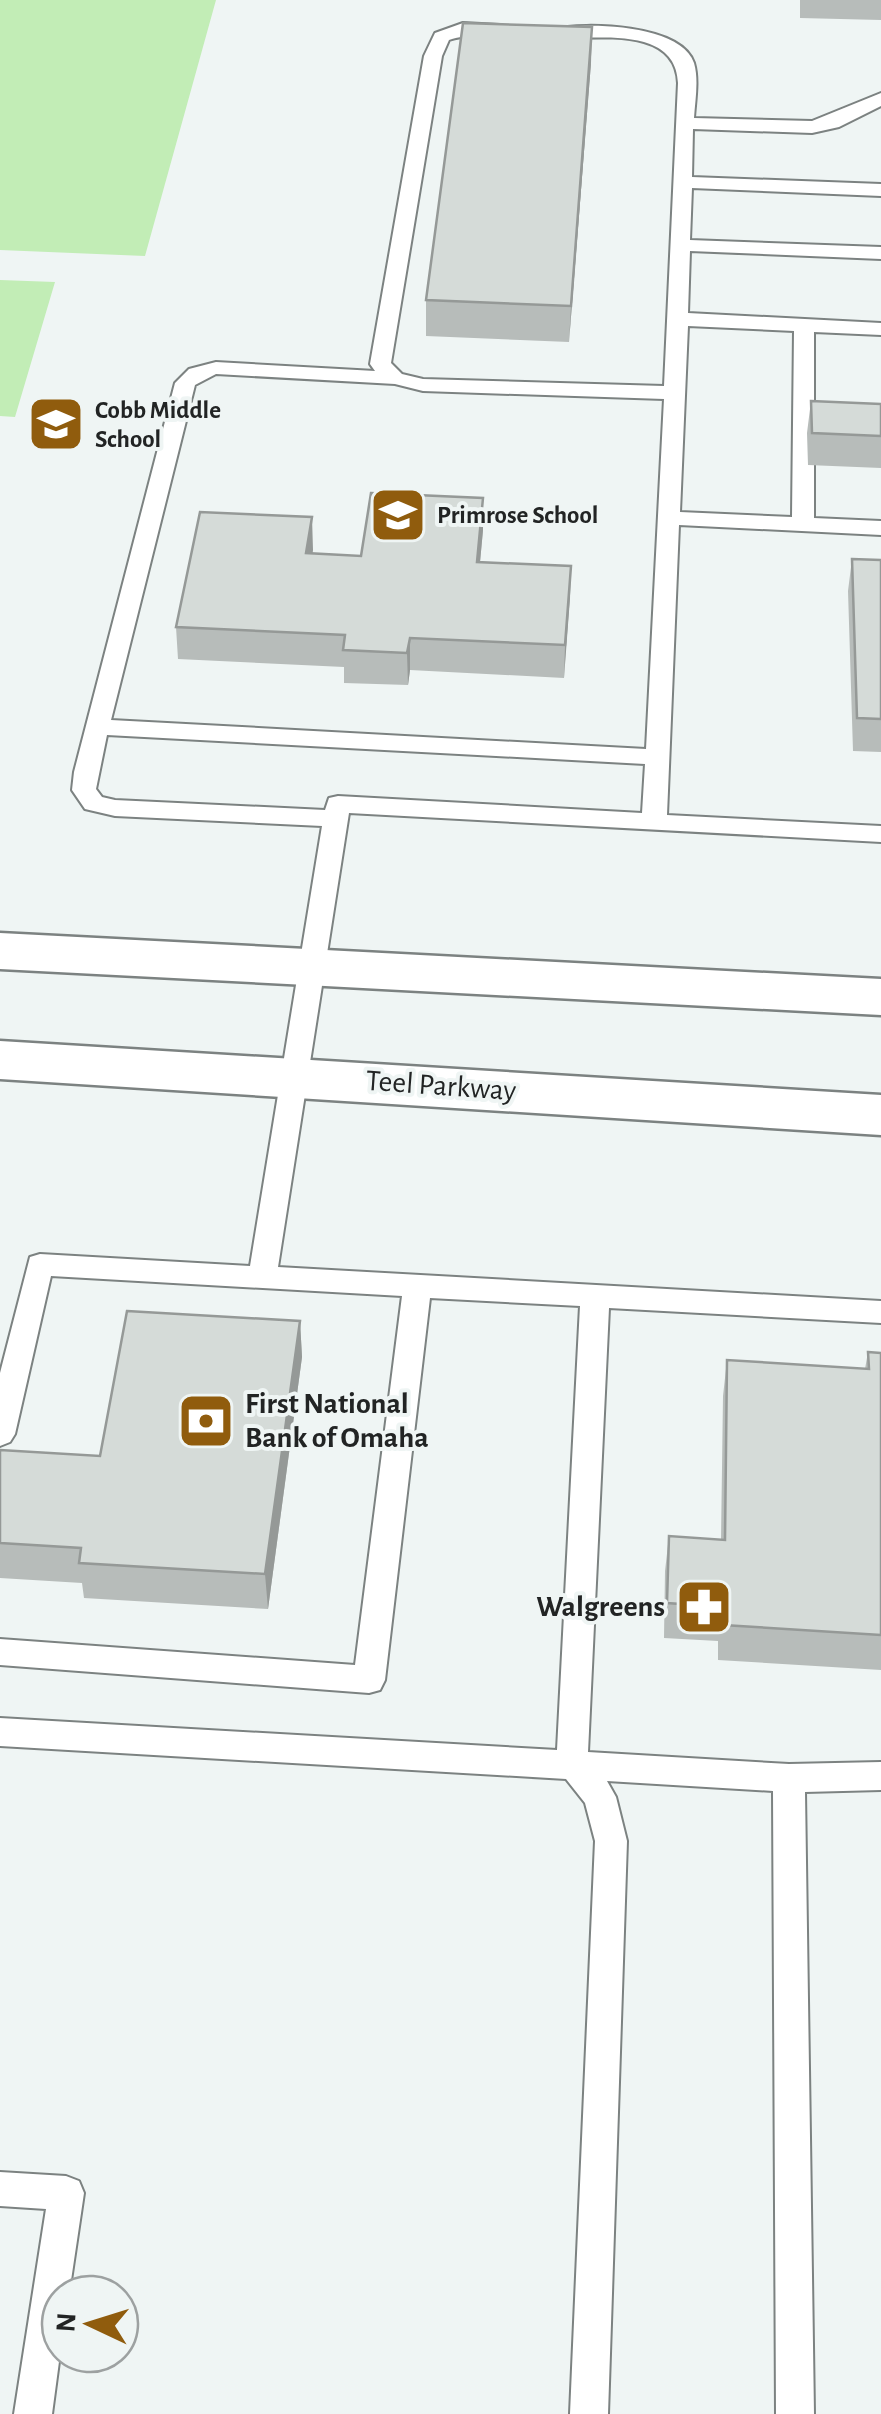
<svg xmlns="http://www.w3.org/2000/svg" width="881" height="2414" font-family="'Alegreya Sans',sans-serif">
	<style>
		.green { fill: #c2edb6 }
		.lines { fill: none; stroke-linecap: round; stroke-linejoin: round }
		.service-casing { stroke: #7c8281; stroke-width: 4 }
		.secondary-casing { stroke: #7c8281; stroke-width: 5 }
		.service { fill: #fff; fill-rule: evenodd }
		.secondary { fill: #fff; fill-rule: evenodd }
		.wall { fill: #b7bcba }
		.shaded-wall { fill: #959997 }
		.building { fill: #d5dbd8; stroke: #959997; stroke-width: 2.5 }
		.labels { text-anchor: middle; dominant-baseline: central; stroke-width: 8; stroke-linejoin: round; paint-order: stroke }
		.far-poi-label { font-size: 25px; font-weight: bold; fill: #222424; stroke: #eff5f4; text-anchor: start }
		.street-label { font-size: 30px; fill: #222424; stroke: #eff5f4 }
		.poi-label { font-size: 30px; font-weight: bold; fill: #222424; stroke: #eff5f4; text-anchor: start }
	</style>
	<rect width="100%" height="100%" fill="#eff5f4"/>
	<!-- green -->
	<path class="green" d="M0,0H216L145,256L0,250Z
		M0,280L55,282L15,417L0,416Z"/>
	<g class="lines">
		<!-- service casing -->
		<g class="service-casing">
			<path id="service" d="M463,23L500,25L509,30C495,40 470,32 449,40L442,56L391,363L402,374L423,379L664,386L678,83C676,26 599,39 558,38L549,33L552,29C586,22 681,24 694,63C699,80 695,101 694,118L812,121L881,93V106L839,127L812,133L693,129L692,177L881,184V196L692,188L690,240L881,247V259L690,251L688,313L881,323V335L814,332V518L881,521V535L679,525L667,815L881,826V842L349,813L278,1267L881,1301V1323L609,1308L588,1752L789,1764L881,1762V1790L805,1792L814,2414H776L773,1791L607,1781L616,1797L627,1841L608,2414H570L595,1841L585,1803L566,1779L0,1746V1718L557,1750L580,1306L430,1298L385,1680L380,1690L369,1693L0,1665V1639L355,1665L402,1296L51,1276L15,1434L10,1442L0,1446V1373L30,1257L40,1254L250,1266L322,826L115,816L85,809L72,790L74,772L175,383L189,369L216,362L375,371L370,364L424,56L435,33ZM688,326L794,331L792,517L680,512ZM216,374L395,384L423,391L664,399L646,749L111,720L195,385ZM107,735L645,764L642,813L338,796L329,798L325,810L115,800L102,797L96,789Z
				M0,2172L66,2176L79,2181L84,2193L69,2294H60V2354L52,2414H14L46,2209L0,2206Z"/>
		</g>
		<!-- secondary casing -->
		<g class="secondary-casing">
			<path id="secondary" d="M0,933L881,979V1015L0,969Z
				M0,1041L881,1095V1135L0,1079Z"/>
		</g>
		<!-- service -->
		<use href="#service" class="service"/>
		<!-- secondary -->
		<use href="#secondary" class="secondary"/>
	</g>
	<!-- wall -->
	<path class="wall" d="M800,0H881V20L800,18Z
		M591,63L569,342L426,336V300Z
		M811,401L881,404V468L808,465L807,433Z
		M483,530L480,562L571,566L564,678L410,670L408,685L344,683V667L178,659L176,627L313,550L312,553L361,556Z
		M852,559L881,560V752L853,751L848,591Z
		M300,1321L302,1357L268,1609L84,1598L82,1583L0,1578V1450L100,1456Z
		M868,1352L881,1353V1670L718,1660V1641L664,1638L665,1571L669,1536L721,1540L723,1396L727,1360L865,1369Z"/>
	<!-- shaded-wall -->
	<path class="shaded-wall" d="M592,27L591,63L569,342L571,306Z
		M483,498V530L477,594V562Z
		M312,517L313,550L307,585L306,553Z
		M571,566L570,598L564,678L565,645Z
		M410,638V670L408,685L407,653Z
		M300,1321L302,1357L268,1609L265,1574Z"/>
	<!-- building -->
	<path class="building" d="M463,23L592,27L571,306L426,300Z
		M811,401L881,404V436L812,433Z
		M371,493L483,498L477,562L571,566L565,645L410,638L407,653L343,650L345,635L176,627L200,512L312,517L306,553L361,556Z
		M852,559L881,560V719L857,718Z
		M127,1311L300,1321L265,1574L79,1563L81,1548L0,1543V1450L100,1456Z
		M868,1352L881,1353V1635L723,1625V1607L667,1603L669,1536L725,1540L727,1360L869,1369Z"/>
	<!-- icons -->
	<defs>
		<g id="school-square" transform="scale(2.875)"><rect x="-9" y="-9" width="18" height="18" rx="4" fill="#905c0d" stroke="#eff5f4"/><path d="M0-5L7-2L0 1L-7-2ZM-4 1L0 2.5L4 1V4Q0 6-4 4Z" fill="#fff"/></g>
		<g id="bank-square" transform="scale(2.875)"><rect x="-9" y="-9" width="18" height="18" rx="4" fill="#905c0d" stroke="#eff5f4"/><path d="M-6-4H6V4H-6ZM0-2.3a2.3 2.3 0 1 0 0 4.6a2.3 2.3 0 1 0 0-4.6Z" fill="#fff"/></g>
		<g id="pharmacy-square" transform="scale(2.875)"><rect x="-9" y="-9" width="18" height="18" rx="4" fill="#905c0d" stroke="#eff5f4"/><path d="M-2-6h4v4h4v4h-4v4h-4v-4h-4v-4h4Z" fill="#fff"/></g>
	</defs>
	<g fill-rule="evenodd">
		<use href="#school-square" x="56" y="424"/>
		<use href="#school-square" x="398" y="515"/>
		<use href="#bank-square" x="206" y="1421"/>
		<use href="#pharmacy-square" x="704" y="1607"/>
	</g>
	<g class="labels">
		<!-- far-poi labels -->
		<g class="far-poi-label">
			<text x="95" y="410">Cobb Middle<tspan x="95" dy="29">School</tspan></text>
			<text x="437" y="515">Primrose School</text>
		</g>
		<!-- street labels -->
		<g class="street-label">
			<text transform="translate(441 1086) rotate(4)">Teel Parkway</text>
		</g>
		<!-- poi labels -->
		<g class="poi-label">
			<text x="245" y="1404">First National<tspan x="245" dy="34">Bank of Omaha</tspan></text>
			<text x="665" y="1607" text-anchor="end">Walgreens</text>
		</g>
	</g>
	<!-- north arrow -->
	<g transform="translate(90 2324) rotate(274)"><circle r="48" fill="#eff5f4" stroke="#9da1a1" stroke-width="2.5"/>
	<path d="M0-8L18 38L0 25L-18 38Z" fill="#905c0d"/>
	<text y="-15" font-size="28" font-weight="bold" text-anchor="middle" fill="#222424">N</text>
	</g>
</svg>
